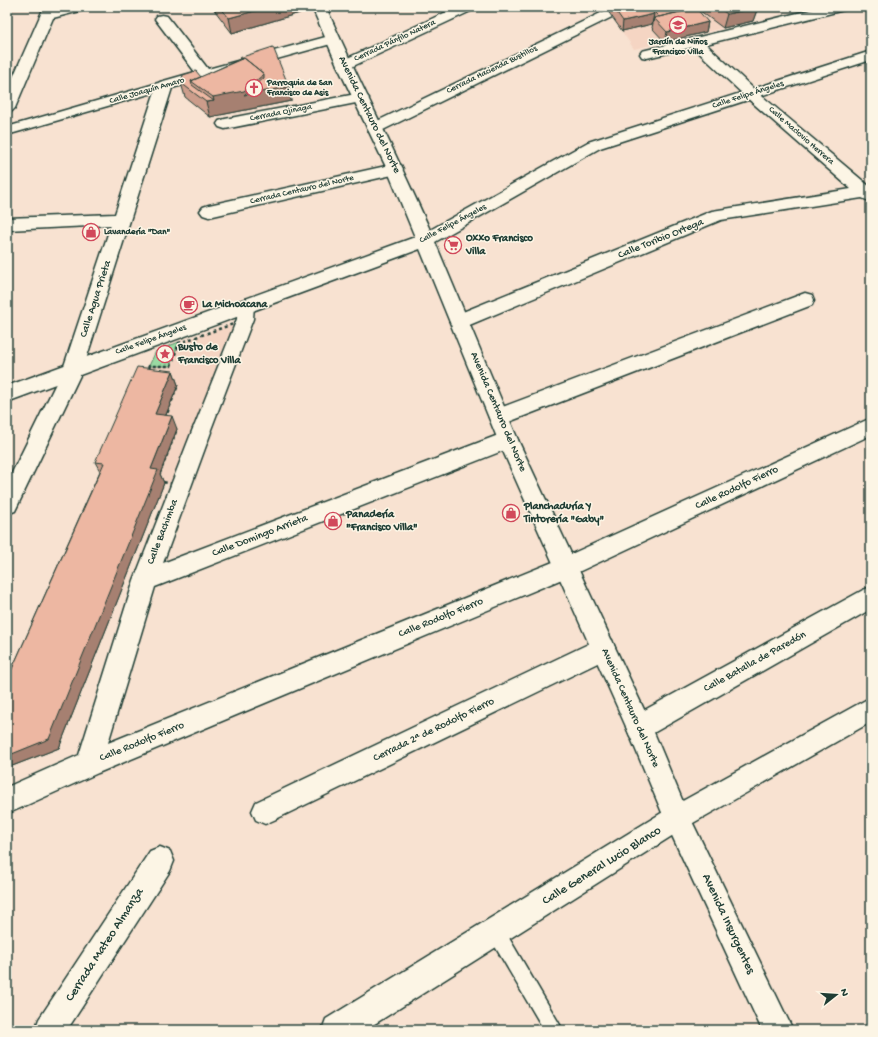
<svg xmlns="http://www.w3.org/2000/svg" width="878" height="1037" font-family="'Gochi Hand',sans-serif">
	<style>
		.built { fill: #f5d5c3 }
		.green { fill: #9adaa3; stroke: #5c8c6c }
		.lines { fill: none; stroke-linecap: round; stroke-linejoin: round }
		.service-casing { stroke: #1f3d34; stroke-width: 3 }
		.pedestrian-casing { stroke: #1f3d34; stroke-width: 3 }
		.minor-casing { stroke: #1f3d34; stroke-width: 3 }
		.tertiary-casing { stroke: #1f3d34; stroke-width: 3 }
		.path { stroke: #1f3d34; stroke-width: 2.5; stroke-dasharray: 3 3; stroke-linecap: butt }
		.service { fill: #fcf5e5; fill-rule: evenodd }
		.pedestrian { fill: #fcf5e5; fill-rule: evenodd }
		.minor { fill: #fcf5e5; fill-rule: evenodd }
		.tertiary { fill: #fcf5e5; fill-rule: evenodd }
		.wall { fill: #cc9d8b; stroke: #1f3d34 }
		.shaded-wall { fill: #a68071; stroke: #1f3d34 }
		.building { fill: #edb7a2; stroke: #1f3d34 }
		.labels { text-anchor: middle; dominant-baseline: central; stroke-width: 3; stroke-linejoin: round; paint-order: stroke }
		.far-street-label { font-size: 9px; fill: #1f3d34; stroke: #fcf5e5 }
		.far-poi-label { font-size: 9px; font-weight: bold; fill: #1f3d34; stroke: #fcf5e5; text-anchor: start }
		.street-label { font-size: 11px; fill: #1f3d34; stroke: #fcf5e5 }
		.poi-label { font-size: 11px; font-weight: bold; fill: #1f3d34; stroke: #fcf5e5; text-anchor: start }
		.near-street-label { font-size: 13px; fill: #1f3d34; stroke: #fcf5e5 }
	</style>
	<rect width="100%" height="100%" fill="#f8e2d1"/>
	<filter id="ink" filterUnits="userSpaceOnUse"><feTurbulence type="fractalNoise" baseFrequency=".025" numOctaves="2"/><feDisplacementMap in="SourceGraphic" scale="8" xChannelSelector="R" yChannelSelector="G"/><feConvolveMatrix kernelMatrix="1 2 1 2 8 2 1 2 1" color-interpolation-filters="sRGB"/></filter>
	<g filter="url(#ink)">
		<!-- built -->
		<path class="built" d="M605,7H733L753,21L634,49Z
			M237,322L174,484L164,483L156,500L59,748L7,768L142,381L156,351Z"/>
		<!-- green -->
		<path class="green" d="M179,342L170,366H149L156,351Z"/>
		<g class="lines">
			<!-- service casing -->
			<g class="service-casing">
				<path id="service" d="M496,924L502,926L563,1030H544L490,938L488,932L490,926Z"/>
			</g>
			<!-- pedestrian casing -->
			<g class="pedestrian-casing">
				<path id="pedestrian" d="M165,81L170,82L172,85L170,88L7,135V127Z
					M246,299L252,301L254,305L253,319L210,432L207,437L201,439L195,437L192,432L237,319L238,305L240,301Z"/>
			</g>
			<!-- minor casing -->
			<g class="minor-casing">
				<path id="minor" d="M44,7H58L57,8L86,7L84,10L53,18L15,108L12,111L7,113V91Z
					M457,7H475L473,10L349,68L344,69L339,68L337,65L339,62Z
					M822,7H846L844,10L706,44L756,91L869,186H871V202L862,198L721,220L467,326L460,328L453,326L451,321L453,316L712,211L851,189L746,97L693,47L647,58L642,57L640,54L642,51Z
					M609,9L614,10L616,13L614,16L381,131L375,133L369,131L367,128L369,125Z
					M162,15L167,16L208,69L333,35L338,36L340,39L338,42L172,88L83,369L15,511L7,514V483L63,369L111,225L7,230V218L115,214L157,85L160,82L195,72L155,19L157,16Z
					M361,93L366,95L369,98L366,101L225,129L219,127L217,124L219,121L225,119Z
					M395,164L401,165L403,169L401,173L209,217L203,215L200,211L203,207L209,205Z
					M805,293L812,295L814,300L812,305L506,423L499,425L492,423L489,417L492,411Z
					M871,418V435L574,574L98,773L7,814V787L79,755L134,580L194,426L201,424L208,426L211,432L163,563L501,434L508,432L515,434L518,440L515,446L155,587L108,743L558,560Z
					M871,587V609L648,736L639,739L630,736L626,727L630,718L863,590Z
					M603,637L612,640L615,648L612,656L274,820L265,824L256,820L252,811L256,802Z
					M871,697V722L686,827L365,1030H322L326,1019L668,809Z
					M160,847L170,851L174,861L170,871L67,1030H35L39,1019L150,851Z"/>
			</g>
			<!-- tertiary casing -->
			<g class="tertiary-casing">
				<path id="tertiary" d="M312,7H326C359,82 397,155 430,230L588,142L871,51V60L600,148L435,242L518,440L648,718L686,809L793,1030H762L668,827L628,731L498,440L420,249L7,402V386L415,237L387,169L337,65Z"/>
			</g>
			<!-- path -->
			<path class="path" d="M236,323L200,423L174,484L157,481L177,429L162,427L178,385L143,380L149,366H171L179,343Z"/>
			<!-- service -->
			<use href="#service" class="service"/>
			<!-- pedestrian -->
			<use href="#pedestrian" class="pedestrian"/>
			<!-- minor -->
			<use href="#minor" class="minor"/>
			<!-- tertiary -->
			<use href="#tertiary" class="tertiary"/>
		</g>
		<!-- wall -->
		<path class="wall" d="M212,7H303V12L232,33Z
			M605,7H691L708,22L706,32L665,42L652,28L654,18H653L652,24L622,31Z
			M695,7H758L753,21L723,28Z
			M239,58L289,87L291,101L210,117L185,97L181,83L201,77L240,59Z
			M173,371L178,385L166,415L177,429L160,474L164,483L59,748L7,768V680L100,471L95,462Z"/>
		<!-- shaded-wall -->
		<path class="shaded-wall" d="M269,7H303V12L232,33L229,18Z
			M758,7L753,21L723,28L727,14Z
			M654,14L652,24L622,31L623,21Z
			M708,22L706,32L665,42L667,32Z
			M264,74L289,87L291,101L210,117L206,102L214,101L213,97Z
			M173,371L178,385L161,427L155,414Z
			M172,416L177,429L160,474L164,483L59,748L7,768V756L151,469Z"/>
		<!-- building -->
		<path class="building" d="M220,7H269L229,18Z
			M613,7H647L654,14L623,21Z
			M649,7H691L693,9L659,17Z
			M718,7H757L727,14Z
			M696,8L708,22L667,32L654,18Z
			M273,47L289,87L244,95L264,78V74L244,58L241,59L239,58Z
			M244,58L264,74L244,91L213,97L191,81Z
			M196,71L201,77L191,81L192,85L214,101L206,102L181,83L183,75Z
			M137,367L173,371L155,414L172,416L151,469L158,470L49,739L7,756V680L104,463L95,462Z"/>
	</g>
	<!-- icons -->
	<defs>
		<g id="school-ring" transform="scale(0.9)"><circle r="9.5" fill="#fcf5e5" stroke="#d1495b" stroke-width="1.5"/><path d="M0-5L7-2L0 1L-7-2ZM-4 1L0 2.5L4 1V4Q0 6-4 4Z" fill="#d1495b"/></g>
		<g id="church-ring" transform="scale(0.9)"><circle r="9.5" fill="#fcf5e5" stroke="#d1495b" stroke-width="1.5"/><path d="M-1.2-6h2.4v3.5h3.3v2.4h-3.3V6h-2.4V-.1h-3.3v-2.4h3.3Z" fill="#d1495b"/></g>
		<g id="shop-ring" transform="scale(0.9)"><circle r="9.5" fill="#fcf5e5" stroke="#d1495b" stroke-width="1.5"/><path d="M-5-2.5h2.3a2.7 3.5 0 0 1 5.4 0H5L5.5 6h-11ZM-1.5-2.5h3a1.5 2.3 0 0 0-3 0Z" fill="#d1495b"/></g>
		<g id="supermarket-ring" transform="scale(0.9)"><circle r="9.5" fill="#fcf5e5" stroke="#d1495b" stroke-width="1.5"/><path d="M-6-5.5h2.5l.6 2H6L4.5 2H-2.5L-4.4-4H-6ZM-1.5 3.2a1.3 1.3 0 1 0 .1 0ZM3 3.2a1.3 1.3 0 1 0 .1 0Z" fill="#d1495b"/></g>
		<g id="cafe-ring" transform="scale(0.9)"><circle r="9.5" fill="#fcf5e5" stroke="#d1495b" stroke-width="1.5"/><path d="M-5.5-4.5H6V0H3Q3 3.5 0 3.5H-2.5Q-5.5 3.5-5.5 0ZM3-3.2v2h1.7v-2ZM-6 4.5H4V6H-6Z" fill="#d1495b"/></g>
		<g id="sight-ring" transform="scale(0.9)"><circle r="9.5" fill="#fcf5e5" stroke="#d1495b" stroke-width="1.5"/><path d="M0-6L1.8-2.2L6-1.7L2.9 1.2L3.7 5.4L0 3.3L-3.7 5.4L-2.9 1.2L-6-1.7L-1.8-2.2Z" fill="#d1495b"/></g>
	</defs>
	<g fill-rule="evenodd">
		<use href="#school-ring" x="678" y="25"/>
		<use href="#church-ring" x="254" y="88"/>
		<use href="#shop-ring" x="91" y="232"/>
		<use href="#supermarket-ring" x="453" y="245"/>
		<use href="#cafe-ring" x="189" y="305"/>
		<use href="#sight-ring" x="165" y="354"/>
		<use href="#shop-ring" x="511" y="513"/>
		<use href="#shop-ring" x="333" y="521"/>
	</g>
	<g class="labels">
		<!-- far-street labels -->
		<g class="far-street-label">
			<text transform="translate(395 41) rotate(-25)">Cerrada Pánfilo Natera</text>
			<text transform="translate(492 70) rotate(-26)">Cerrada Hacienda Bustillos</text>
			<text transform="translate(147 91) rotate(-16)">Calle Joaquín Amaro</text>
			<text transform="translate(748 95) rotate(-18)">Calle Felipe Ángeles</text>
			<text transform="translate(281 113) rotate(-11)">Cerrada Ojinaga</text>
			<text transform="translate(801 136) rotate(41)">Calle Maclovio Herrera</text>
			<text transform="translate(302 190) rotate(-13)">Cerrada Centauro del Norte</text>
			<text transform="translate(453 224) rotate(-28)">Calle Felipe Ángeles</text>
			<text transform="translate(151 340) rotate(-20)">Calle Felipe Ángeles</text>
		</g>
		<!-- far-poi labels -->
		<g class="far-poi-label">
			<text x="678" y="42" text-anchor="middle">Jardín de Niños<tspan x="678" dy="10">Francisco Villa</tspan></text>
			<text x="267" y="83">Parroquia de San<tspan x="267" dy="10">Francisco de Asis</tspan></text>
			<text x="104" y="232">Lavandería "Dan"</text>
		</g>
		<!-- street labels -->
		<g class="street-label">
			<text transform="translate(369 115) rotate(64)">Avenida Centauro del Norte</text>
			<text transform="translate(661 239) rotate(-22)">Calle Toribio Ortega</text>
			<text transform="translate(96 299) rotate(-72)">Calle Agua Prieta</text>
			<text transform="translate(498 412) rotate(67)">Avenida Centauro del Norte</text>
			<text transform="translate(737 488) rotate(-25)">Calle Rodolfo Fierro</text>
			<text transform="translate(163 532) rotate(-69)">Calle Bachimba</text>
			<text transform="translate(260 536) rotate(-21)">Calle Domingo Arrieta</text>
			<text transform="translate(441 618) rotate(-22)">Calle Rodolfo Fierro</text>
			<text transform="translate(755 662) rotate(-29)">Calle Batalla de Paredón</text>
			<text transform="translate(630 708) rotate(66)">Avenida Centauro del Norte</text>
			<text transform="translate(434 730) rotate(-26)">Cerrada 2ª de Rodolfo Fierro</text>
			<text transform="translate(142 742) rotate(-22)">Calle Rodolfo Fierro</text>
		</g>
		<!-- poi labels -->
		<g class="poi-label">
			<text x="466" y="239">Oxxo Francisco<tspan x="466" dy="13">Villa</tspan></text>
			<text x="202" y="305">La Michoacana</text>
			<text x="178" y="348">Busto de<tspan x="178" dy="13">Francisco Villa</tspan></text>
			<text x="524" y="507">Planchaduría Y<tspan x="524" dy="13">Tintorería "Gaby"</tspan></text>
			<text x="346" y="515">Panadería<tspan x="346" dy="13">"Francisco Villa"</tspan></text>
		</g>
		<!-- near-street labels -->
		<g class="near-street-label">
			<text transform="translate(602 866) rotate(-32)">Calle General Lucio Blanco</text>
			<text transform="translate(728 924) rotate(65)">Avenida Insurgentes</text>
			<text transform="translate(105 945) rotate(-57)">Cerrada Mateo Almanza</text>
		</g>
	</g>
	<!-- margin -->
	<rect width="878" height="1037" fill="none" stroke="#fcf5e5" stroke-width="24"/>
	<rect x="12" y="12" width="854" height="1013" fill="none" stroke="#1f3d34" stroke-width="1.5" filter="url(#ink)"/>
	<!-- north arrow -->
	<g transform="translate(836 995) rotate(73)" stroke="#fcf5e5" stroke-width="3" paint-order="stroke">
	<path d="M0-3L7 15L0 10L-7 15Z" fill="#1f3d34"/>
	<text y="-6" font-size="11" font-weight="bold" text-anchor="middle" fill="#1f3d34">N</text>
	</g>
</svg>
